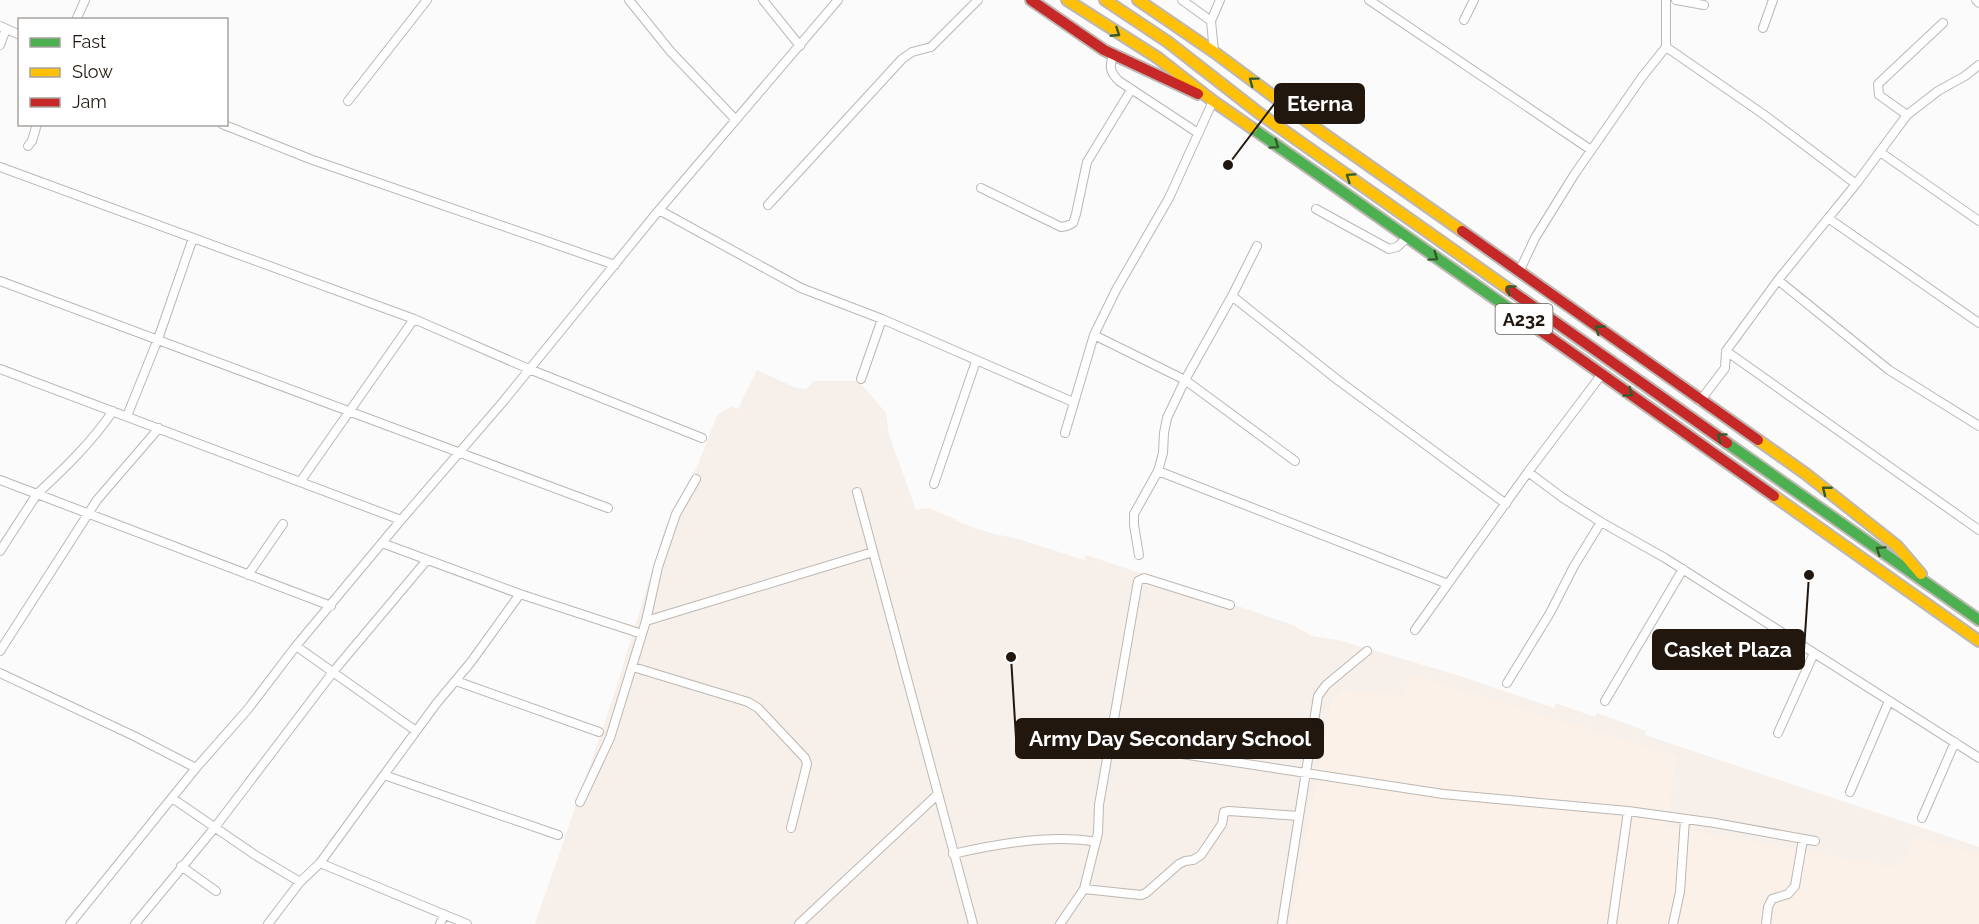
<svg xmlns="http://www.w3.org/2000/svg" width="1979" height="924" font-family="Raleway,sans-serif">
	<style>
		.built { fill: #f7efe9 }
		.green { fill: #fcf1e8 }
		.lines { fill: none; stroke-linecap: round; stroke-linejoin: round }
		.street-casing { stroke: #bcb7b2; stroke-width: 10 }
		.fast-casing { stroke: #bcb7b2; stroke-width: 14 }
		.slow-casing { stroke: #bcb7b2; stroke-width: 14 }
		.jam-casing { stroke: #bcb7b2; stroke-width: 14 }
		.street { stroke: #fefefe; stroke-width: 8 }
		.fast { stroke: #4caf50; stroke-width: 10 }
		.slow { stroke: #ffc107; stroke-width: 10 }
		.jam { stroke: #c62828; stroke-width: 10 }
		.oneway { stroke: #345b2c }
		.labels { text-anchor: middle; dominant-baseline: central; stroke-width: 6; stroke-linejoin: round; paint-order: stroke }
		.shield { fill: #fff; stroke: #645d56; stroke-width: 1.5 }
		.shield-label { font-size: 18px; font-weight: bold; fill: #21170e }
		.leader { fill: none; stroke: #21170e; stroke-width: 2 }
		.callout-dot { fill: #21170e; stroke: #fff; stroke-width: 2 }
		.callout { fill: #21170e; stroke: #21170e; stroke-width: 2 }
		.callout-label { font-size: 21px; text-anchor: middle; font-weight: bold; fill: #fff }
	</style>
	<rect width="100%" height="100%" fill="#fbfbfb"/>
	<!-- built -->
	<path class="built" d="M757,370L794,387L806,389L814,381H856L863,386L886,413L889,435L916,510L930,508L969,526L994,534L1015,538L1084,560L1086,555L1140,573L1293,625L1312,636L1338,640L1454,674L1554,708L1555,703L1595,717L1597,713L1646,731L1645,735L1979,847V924H535L614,695L665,528L696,469L717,416L731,406L738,409Z"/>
	<!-- green -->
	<path class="green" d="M1410,674L1677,756L1666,826L1894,867L1905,861L1914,837L1979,854V924H1290L1331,704L1343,690L1404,696Z"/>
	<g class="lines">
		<!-- street casing -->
		<g class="street-casing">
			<path id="street" d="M629,0L671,52L736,120
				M763,0L800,46
				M1182,0L1211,21
				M1369,0L1591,150
				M1676,0L1704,5
				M1976,0L1979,3
				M76,20L85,0
				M1464,20L1474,0
				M0,26L20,35
				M1763,28L1773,0
				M0,45L6,29
				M1666,47L1763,114L1856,184
				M1214,52L1211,21L1220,0
				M1113,55C1109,67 1110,72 1119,81L1198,133
				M348,101L427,0
				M1907,115L1879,95L1878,84L1943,23
				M222,124L310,159L615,265
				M28,146L32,141L37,124
				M1880,152L1979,221
				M0,167L414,319L529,369L702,438
				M981,188L1061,227L1067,226L1073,223L1076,214L1087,162L1131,90
				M768,205L902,59L912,52L931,47L978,0
				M1316,209L1389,249L1397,247L1407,238
				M659,210L801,288L882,319L1073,402
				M1828,218L1979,323
				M1519,272L1535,238L1574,175L1642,77L1666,47V0
				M1778,280L1889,370L1979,426
				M0,281L608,508
				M1232,296L1339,381L1506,504
				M1094,335L1185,380L1295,461
				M1726,351L1979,530
				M0,369L401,520
				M861,379L882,319
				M1700,401L1725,368L1726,351L1737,336L1778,280L1856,184L1907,115L1938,91L1965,76L1979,65
				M127,416L158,339L193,238
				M1065,433L1094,335L1116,290L1169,198L1213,101
				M1158,471L1448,584
				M1528,472L1563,498L1601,522L1665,558L1979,758
				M0,480L37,494C65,468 91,443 113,411
				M300,482L414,319
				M934,484L976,361
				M857,492L973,924
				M0,551L37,494L331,606
				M1139,555L1134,525V514L1158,471L1163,453L1164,433L1167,418L1185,380L1232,296L1257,246
				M248,575L283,524
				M520,594L642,634
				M646,621L873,552
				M1415,630L1528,472L1602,374
				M296,646L416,731
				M0,651L97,500L159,428
				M633,667L748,702L758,708L805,758L807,764L791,828
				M0,673L134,736L196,768
				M456,681L599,732
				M1507,683L1550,613L1574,566L1601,522
				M1605,701L1683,569
				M1778,733L1814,653
				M1110,743L1443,794L1628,811L1715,823L1815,841
				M384,775L558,835
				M1850,792L1889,701
				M172,798L255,855L300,882
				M580,802L610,738L646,621L658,567L676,514L696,479
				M1922,818L1955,742
				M953,854C996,844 1053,834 1096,842
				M320,863L467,924
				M181,866L216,891
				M1084,889L1141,895L1146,893L1179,864L1185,861L1193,860L1201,855L1222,824L1224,812L1229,811L1299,816
				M70,924L196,768L248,709L296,646L401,520L502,403L659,210L838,0
				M135,924L216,826L333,672L427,560
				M268,924L300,882L320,863L384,775L436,704L471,662L520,594L382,543
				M440,924L444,915
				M799,924L937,795
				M1060,924L1084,889L1098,833L1099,805L1138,581L1144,578L1230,605
				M1282,924L1318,696L1326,685L1367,651
				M1612,924L1628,811
				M1673,924L1680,892L1685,819
				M1766,924L1768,907L1772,899L1788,894L1795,886L1803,839"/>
		</g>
		<!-- fast casing -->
		<g class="fast-casing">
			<path id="fast" d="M1252,128L1541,331
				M1727,443L1979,620"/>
		</g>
		<!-- slow casing -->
		<g class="slow-casing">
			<path id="slow" d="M1067,0L1158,58L1213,101L1252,128
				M1105,0L1168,42L1259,113L1510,290
				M1138,0L1214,52L1317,129L1462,231
				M1758,440L1806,474L1897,546L1921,574
				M1774,496L1979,641"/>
		</g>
		<!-- jam casing -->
		<g class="jam-casing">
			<path id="jam" d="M1031,0L1104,50L1198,94
				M1462,231L1758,440
				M1510,290L1727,443
				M1541,331L1774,496"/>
		</g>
		<!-- street -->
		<use href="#street" class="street"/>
		<!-- fast -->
		<use href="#fast" class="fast"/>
		<!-- slow -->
		<use href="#slow" class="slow"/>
		<!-- jam -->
		<use href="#jam" class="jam"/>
	</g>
	<!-- one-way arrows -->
	<defs><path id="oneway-chevron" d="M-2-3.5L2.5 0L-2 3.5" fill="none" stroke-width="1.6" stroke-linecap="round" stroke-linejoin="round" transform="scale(1.5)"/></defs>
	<g class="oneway">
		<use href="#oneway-chevron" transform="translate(1116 33) rotate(33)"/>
		<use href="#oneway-chevron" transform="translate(1253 81) rotate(-143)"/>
		<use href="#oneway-chevron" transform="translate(1275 145) rotate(35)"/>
		<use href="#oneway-chevron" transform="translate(1350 177) rotate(-145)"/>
		<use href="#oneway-chevron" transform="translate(1434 257) rotate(35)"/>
		<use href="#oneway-chevron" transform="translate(1510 289) rotate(-145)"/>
		<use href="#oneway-chevron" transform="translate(1599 329) rotate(-144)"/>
		<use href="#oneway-chevron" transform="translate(1629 393) rotate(35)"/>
		<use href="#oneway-chevron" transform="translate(1721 437) rotate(-145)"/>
		<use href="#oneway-chevron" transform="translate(1826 490) rotate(-142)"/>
		<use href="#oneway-chevron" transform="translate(1880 550) rotate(-145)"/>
	</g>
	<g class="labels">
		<!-- shield labels -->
		<rect class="shield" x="1495.5" y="304" width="57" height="30" rx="4.5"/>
		<g class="shield-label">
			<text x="1524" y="319">A232</text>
		</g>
	</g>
	<!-- callouts -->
	<path class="leader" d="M1228 165L1275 103M1809 575L1804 650M1011 657L1016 738"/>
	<g class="callout-dot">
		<circle cx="1228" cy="165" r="6"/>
		<circle cx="1809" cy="575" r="6"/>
		<circle cx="1011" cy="657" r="6"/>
	</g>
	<g class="callout">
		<rect x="1275" y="84" width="89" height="39" rx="6"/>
		<rect x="1653" y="630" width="151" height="39" rx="6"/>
		<rect x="1016" y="719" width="307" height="39" rx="6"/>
	</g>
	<g class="callout-label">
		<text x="1320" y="111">Eterna</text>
		<text x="1728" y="657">Casket Plaza</text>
		<text x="1170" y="746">Army Day Secondary School</text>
	</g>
	<!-- legend -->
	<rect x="18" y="18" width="210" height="108" fill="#ffffff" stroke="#a6a29f" stroke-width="1.5"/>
	<rect x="30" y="38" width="30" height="9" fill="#4caf50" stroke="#a6a29f" stroke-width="1.5"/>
	<text x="72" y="48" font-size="18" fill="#21170e">Fast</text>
	<rect x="30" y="68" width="30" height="9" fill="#ffc107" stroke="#a6a29f" stroke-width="1.5"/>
	<text x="72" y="78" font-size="18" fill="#21170e">Slow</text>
	<rect x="30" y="98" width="30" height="9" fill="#c62828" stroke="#a6a29f" stroke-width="1.5"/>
	<text x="72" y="108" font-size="18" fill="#21170e">Jam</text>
</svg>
